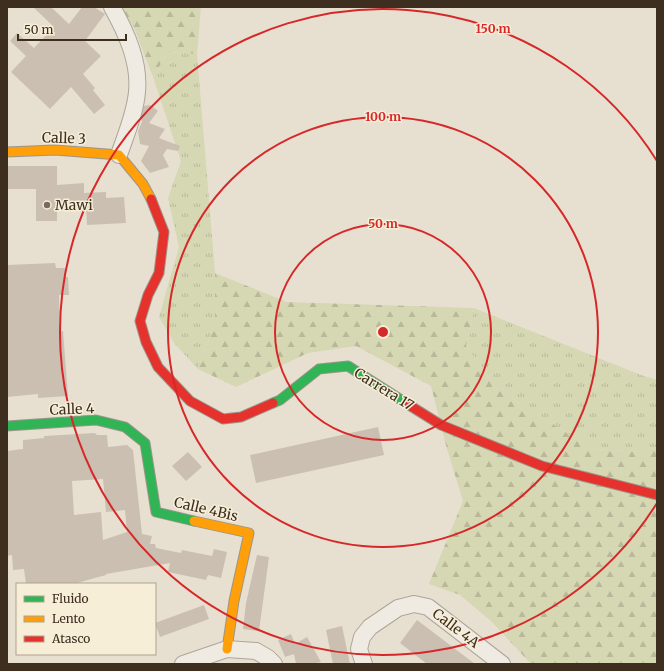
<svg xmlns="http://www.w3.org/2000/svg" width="664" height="671" font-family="Merriweather,serif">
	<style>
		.grass { fill: url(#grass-tufts) }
		.forest { fill: url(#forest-firs) }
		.building { fill: #cbbfb2; fill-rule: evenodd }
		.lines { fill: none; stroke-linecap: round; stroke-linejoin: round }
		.street-casing { stroke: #ada599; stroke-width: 18 }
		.fast-casing { stroke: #9c958a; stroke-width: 11 }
		.slow-casing { stroke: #9c958a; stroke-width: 11 }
		.jam-casing { stroke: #9c958a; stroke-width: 11 }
		.street { stroke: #efebe3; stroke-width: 16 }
		.fast { stroke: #30b455; stroke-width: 9 }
		.slow { stroke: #ff9f0a; stroke-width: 9 }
		.jam { stroke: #e5322d; stroke-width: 9 }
		.ring { fill: none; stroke: #d62828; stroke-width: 2 }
		.poi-dot { fill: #786c5e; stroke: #f7eed8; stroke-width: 1.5 }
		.labels { text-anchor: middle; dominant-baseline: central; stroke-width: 3; stroke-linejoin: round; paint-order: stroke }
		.street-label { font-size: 14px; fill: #3d2e20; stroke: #f7eed8 }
		.poi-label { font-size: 14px; fill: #3d2e20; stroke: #f7eed8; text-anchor: start }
		.centre { fill: #d62828; stroke: #f7eed8; stroke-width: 2 }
		.ring-label { font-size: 12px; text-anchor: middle; font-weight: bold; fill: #d62828; stroke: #f7eed8; stroke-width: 3; stroke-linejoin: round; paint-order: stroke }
	</style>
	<defs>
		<pattern id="grass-tufts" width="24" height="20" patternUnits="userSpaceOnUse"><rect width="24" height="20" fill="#d6d7b3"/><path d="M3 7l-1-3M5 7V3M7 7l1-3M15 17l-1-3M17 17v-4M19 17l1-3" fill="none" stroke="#b9b99a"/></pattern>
		<pattern id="forest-firs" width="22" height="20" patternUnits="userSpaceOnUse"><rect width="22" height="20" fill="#d6d7b3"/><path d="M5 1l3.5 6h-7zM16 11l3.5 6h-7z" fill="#b9b99a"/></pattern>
	</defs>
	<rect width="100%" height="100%" fill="#e7e0d1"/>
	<!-- grass -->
	<path class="grass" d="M168,52L197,54L215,273V322L198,369L174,343L159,317L179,247L168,198L181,161L153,77Z
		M474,308L641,375L657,380V447L642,452L592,449L496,388L466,346Z"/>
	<!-- forest -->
	<path class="forest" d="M121,7H201L197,54L168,52L153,77L135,30Z
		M215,273L287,302L474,308L466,346L496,388L592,449L642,452L657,447V664H531L492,622L460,595L429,584L463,501L447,449L431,386L356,346L308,353L236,387L198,369L215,322Z"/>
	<!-- building -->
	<path class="building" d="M33,7H51L69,24L82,7H94L105,14L85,41L101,56L83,74L95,88L93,90L105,105L94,114L71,87L50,109L11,72L26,56L10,41L17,33L34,48L54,27Z
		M150,105L158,111L149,123L165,129L159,138L180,146L178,151L167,149L163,155L169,167L150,173L141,161L149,146L140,144L138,131L142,122L141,118L144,106Z
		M7,166H57V185L84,183V193L106,192V198L124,197L126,223L87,225L86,206L57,207V221H36V189H7Z
		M55,263L56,268H65V277H68L69,295H59L60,331H63L68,396L38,398V394L7,397V265Z
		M378,427L384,455L256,483L250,455Z
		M95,433L97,435H107L108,447L127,445L133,450L142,534L152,536L150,544H155L156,548L181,553L182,550L212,556L214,549L227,552L221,578L208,575L206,580L168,572L170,563L106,574V575L73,584H26L24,569L13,570L12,555L7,556V451L23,449V440L44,438V436ZM103,479L106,512L125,510L127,532L103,540L101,512L74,515L72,481Z
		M188,452L202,467L186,481L172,466Z
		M257,555L269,557L259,631L243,629L246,603Z
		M204,605L209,619L160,637L155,623Z
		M417,620L475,664H427L400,643Z
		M342,626L350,664H333L326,630Z
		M291,634L295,644L307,637L321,662L313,664H296L294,654L285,657L278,640Z"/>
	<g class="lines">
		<!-- street casing -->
		<g class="street-casing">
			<path id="street" d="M112,7C126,32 140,62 137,92C135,114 126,134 119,155
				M183,664L227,649L256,651L268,658L274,664
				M364,664L359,649L362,637L370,627L398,608L414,604L428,607L502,664"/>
		</g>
		<!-- fast casing -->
		<g class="fast-casing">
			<path id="fast" d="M273,403L280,400L319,369L348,366L409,405
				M7,426L96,420L125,427L145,443L156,512L194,521"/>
		</g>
		<!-- slow casing -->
		<g class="slow-casing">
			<path id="slow" d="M7,152L55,150L119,155L143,184L151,199
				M194,521L249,533L234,601L227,649"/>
		</g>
		<!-- jam casing -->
		<g class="jam-casing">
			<path id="jam" d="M151,199L164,232L159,273L148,295L140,321L146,342L158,367L190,401L223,419L241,417L273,403
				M409,405L441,425L542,466L657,495"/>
		</g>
		<!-- street -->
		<use href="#street" class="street"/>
		<!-- fast -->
		<use href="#fast" class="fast"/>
		<!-- slow -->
		<use href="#slow" class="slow"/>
		<!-- jam -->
		<use href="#jam" class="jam"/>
	</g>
	<!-- distance rings -->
	<g class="ring">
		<circle cx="383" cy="332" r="108"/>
		<circle cx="383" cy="332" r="215"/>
		<path d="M657 503A323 323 0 1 1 657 161"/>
	</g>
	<!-- markers -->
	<circle class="poi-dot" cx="47" cy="205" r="4"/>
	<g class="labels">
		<!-- street labels -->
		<g class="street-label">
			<text transform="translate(64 138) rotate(2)">Calle 3</text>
			<text transform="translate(384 389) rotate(32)">Carrera 17</text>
			<text transform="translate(72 409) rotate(-2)">Calle 4</text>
			<text transform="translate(206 509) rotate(13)">Calle 4Bis</text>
			<text transform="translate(456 628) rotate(37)">Calle 4A</text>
		</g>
		<!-- poi labels -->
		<g class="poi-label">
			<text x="55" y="205">Mawi</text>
		</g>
	</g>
	<circle cx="383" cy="332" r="6" class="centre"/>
	<g class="ring-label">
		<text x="493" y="33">150 m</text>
		<text x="383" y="121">100 m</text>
		<text x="383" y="228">50 m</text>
	</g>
	<!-- border -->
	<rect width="664" height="671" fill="none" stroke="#3d2e20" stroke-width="16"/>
	<!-- legend -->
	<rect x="16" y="583" width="140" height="72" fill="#f7eed8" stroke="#ada18e"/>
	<rect x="24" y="596" width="20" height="6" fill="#30b455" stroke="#ada18e"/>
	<text x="52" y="603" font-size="12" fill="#3d2e20">Fluido</text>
	<rect x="24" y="616" width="20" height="6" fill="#ff9f0a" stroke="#ada18e"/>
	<text x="52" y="623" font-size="12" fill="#3d2e20">Lento</text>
	<rect x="24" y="636" width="20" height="6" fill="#e5322d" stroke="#ada18e"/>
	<text x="52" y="643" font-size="12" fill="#3d2e20">Atasco</text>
	<!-- scale -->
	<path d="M18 34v6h108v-6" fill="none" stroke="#3d2e20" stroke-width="2"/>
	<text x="24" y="34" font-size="12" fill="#3d2e20" stroke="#f7eed8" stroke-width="3" paint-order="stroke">50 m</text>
</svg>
